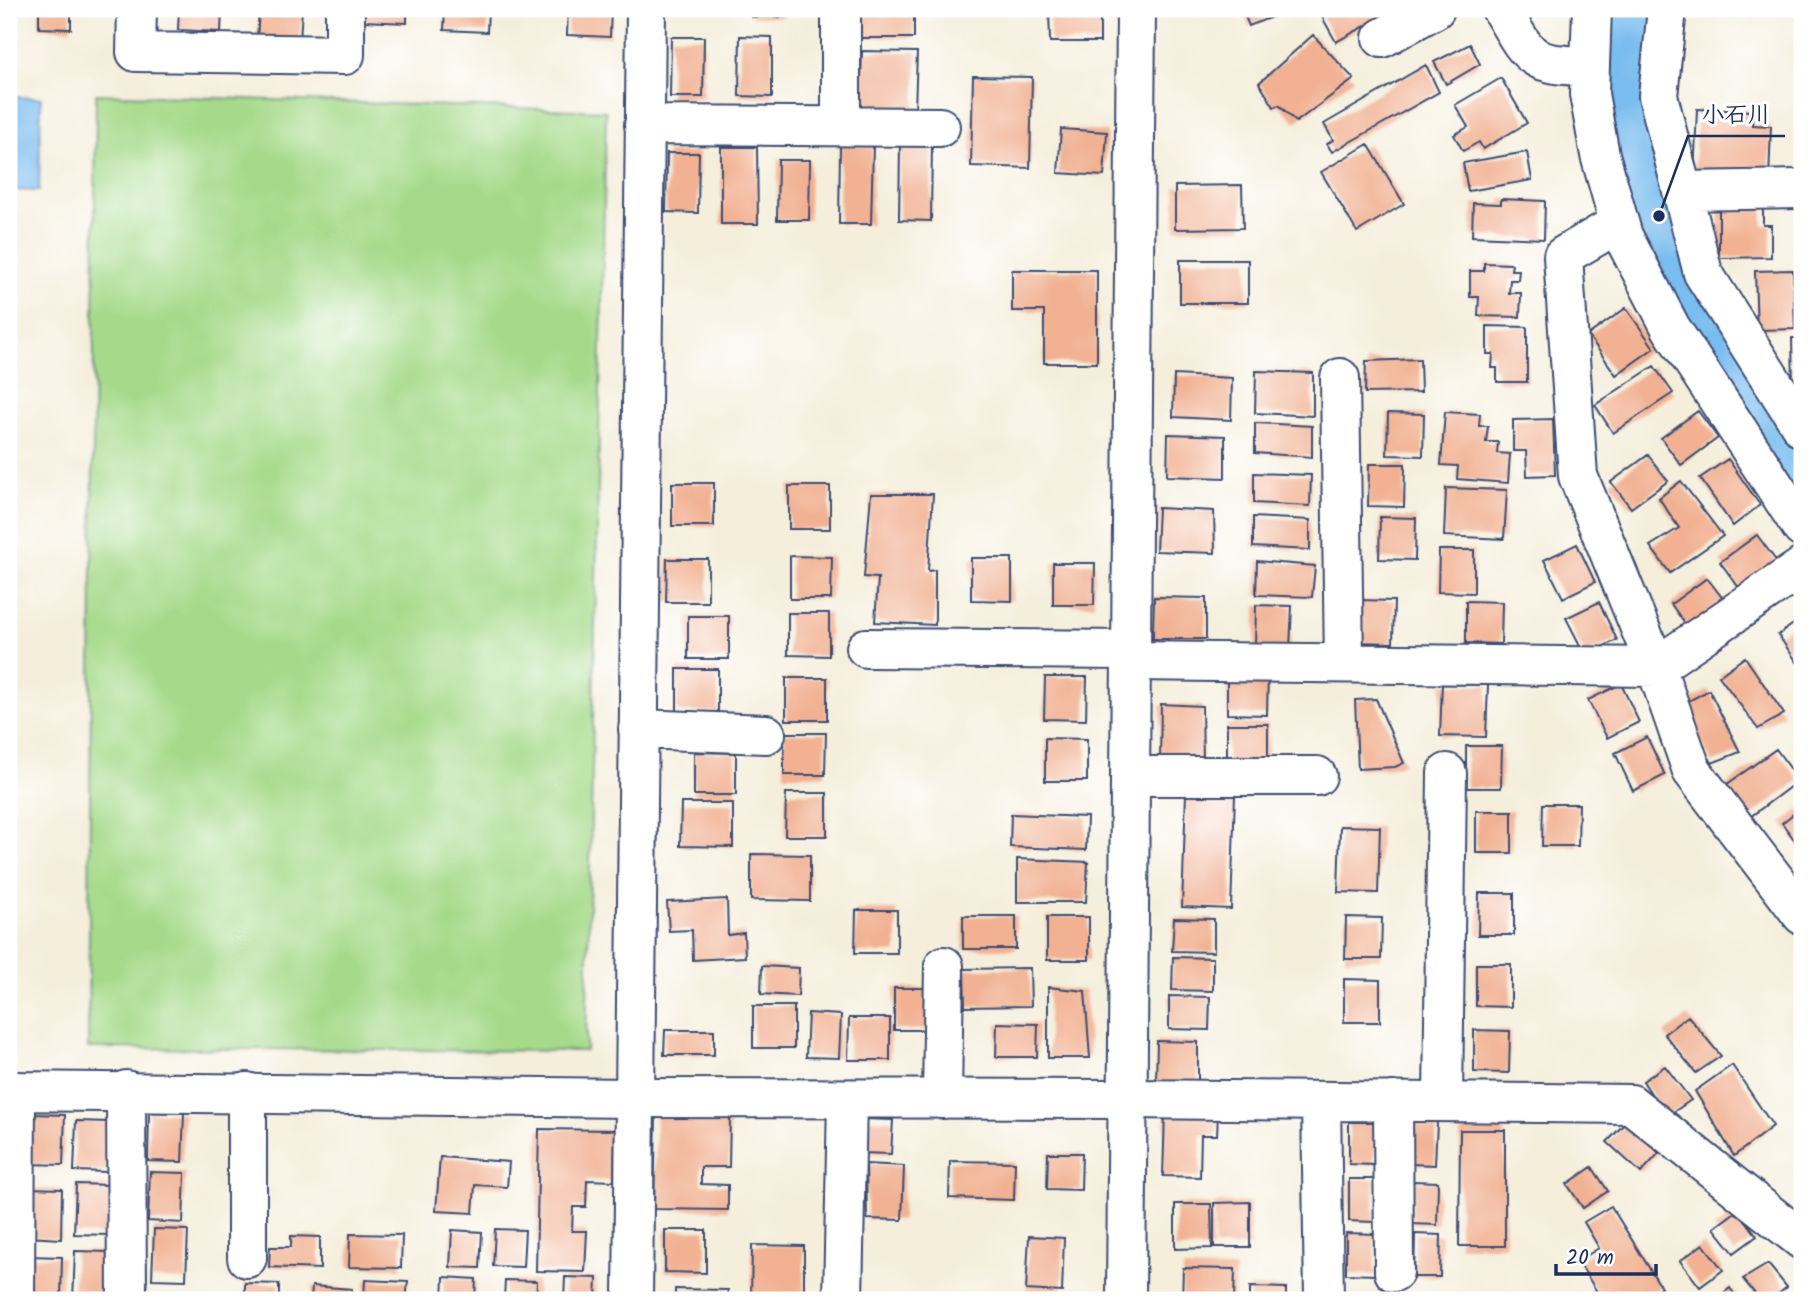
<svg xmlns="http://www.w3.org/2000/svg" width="1811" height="1309" font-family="Kalam,'Klee One',sans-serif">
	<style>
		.green { fill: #a6da8a; stroke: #608474; stroke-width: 2 }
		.water { fill: #79bcef; stroke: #4a76a6; stroke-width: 2 }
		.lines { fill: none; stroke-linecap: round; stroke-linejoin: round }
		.river { stroke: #79bcef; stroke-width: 60 }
		.building { fill: #f1b192 }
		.minor-casing { stroke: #3c4c71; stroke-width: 42 }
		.tertiary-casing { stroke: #3c4c71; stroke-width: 42 }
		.minor { stroke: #fff; stroke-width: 38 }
		.tertiary { stroke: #fff; stroke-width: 38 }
		.leader { fill: none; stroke: #1b2f5e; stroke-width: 2.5 }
		.callout-dot { fill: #1b2f5e; stroke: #fff; stroke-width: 2.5 }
		.callout-label { font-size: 23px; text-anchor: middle; font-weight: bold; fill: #1b2f5e; stroke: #fff; stroke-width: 6; stroke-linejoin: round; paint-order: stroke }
	</style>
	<rect width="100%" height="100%" fill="#fff"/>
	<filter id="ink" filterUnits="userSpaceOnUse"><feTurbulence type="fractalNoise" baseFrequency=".0143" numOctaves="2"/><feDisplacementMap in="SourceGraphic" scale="14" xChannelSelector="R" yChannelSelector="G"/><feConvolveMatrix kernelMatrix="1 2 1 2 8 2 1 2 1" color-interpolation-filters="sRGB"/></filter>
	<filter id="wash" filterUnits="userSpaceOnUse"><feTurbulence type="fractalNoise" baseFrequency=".00686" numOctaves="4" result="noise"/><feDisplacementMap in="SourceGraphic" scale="28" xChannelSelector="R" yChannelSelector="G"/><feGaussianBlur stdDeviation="1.57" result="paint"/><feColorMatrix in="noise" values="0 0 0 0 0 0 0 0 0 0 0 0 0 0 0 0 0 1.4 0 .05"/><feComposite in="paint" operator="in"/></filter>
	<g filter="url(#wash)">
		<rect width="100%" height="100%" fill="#f4eedb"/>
		<!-- green -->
		<path class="green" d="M96,94L606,111L586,1051L88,1048Z"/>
		<!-- water -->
		<path class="water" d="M9,97L41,98L39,191L9,190Z"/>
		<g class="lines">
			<!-- river -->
			<path class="river" d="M1643,9L1637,113L1659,216L1694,305L1802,466"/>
		</g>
		<g id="blocks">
			<!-- building -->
			<path class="building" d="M39,9H71V29L39,28Z
				M179,9H222L221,32L178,30Z
				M259,9H302L300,42L257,40Z
				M364,9H407V23L364,21Z
				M445,9H488L487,32L444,30Z
				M568,9H611L610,37L567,35Z
				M752,9H784V17H752Z
				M857,9H914V38H857Z
				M1049,9H1100V42H1050Z
				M1242,9H1275L1277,15L1249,26Z
				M1338,9H1375L1380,18L1336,42L1322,17Z
				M1313,35L1354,79L1296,122L1279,105L1274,107L1259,83Z
				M740,36L772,37V97L739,96Z
				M671,37H704L703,97H670Z
				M1470,44L1480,64L1446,84L1434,62Z
				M862,51L917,52L915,110L860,109Z
				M1426,65L1439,92L1332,152L1327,144L1333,140L1324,124Z
				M973,76L1032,77L1030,168L971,166Z
				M1501,78L1527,123L1483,149L1479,142L1463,151L1454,135L1468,127L1455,105Z
				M1697,109L1753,111L1752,125L1771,126L1769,180L1694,177Z
				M1061,129L1107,132L1104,176L1058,173Z
				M900,142L932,143L931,221L899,220Z
				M1368,144L1404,204L1357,232L1321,172Z
				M840,145L873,146L871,224H839Z
				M721,147H757L758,224H721Z
				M1527,152L1532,180L1468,191L1463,163Z
				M667,153H699L698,213L666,212Z
				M778,160H810L809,220H777Z
				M1242,185L1243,228L1175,229V186Z
				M1501,199L1545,201L1544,239L1472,236L1473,203L1501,204Z
				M1719,201H1763V225H1771V257L1719,258Z
				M1180,260H1248V303H1180Z
				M1484,263L1512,264L1511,270H1519L1518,280H1510L1509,293H1521L1520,317L1478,316L1479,297H1470V271H1484Z
				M1012,270H1097V363H1044V311H1012Z
				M1793,270L1795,329L1757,330L1755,271Z
				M1626,308L1654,348L1616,375L1588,335Z
				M1487,326L1527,327V382H1497V368H1492L1493,354H1487Z
				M1792,338H1802V388H1793Z
				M1420,359L1421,392L1365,393L1366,361Z
				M1654,366L1673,393L1613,433L1595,405Z
				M1256,371L1313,373V416L1255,413Z
				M1174,375L1232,378L1231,420L1173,417Z
				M1698,411L1718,438L1681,465L1661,438Z
				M1445,412L1480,414L1479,426H1488L1486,442H1498L1497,453L1510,454L1508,483L1457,479L1458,466L1441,465Z
				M1388,413L1424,414L1423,456L1387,455Z
				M1553,419L1555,475L1527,476L1526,451H1513V420Z
				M1255,423L1312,426V457L1255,453Z
				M1168,434L1225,436V478L1167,476Z
				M1648,455L1668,481L1631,508L1611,482Z
				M1728,459L1760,505L1733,526L1700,478Z
				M1369,464H1405L1404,507L1368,506Z
				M1254,473L1311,475L1310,506L1254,503Z
				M1681,481L1723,536L1670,573L1650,546L1679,528L1659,498Z
				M672,483H714V526H672Z
				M789,486H830V529H789Z
				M1446,488L1507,490L1504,539L1444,536Z
				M871,494H933L928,571L935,570V625L875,622L878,578L864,577Z
				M1158,508L1214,511L1215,553L1156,551Z
				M1253,517L1310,520V550L1253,547Z
				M1380,517L1416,518L1415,560L1379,559Z
				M1757,535L1777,562L1740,589L1720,562Z
				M1577,544L1595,582L1563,598L1544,560Z
				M1439,550H1474V593L1438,592Z
				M790,556L832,557L831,599H790Z
				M971,558H1012V601L971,600Z
				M667,559H708V602H666Z
				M1257,561L1315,566L1312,597L1256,595Z
				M1053,563H1095L1094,605H1053Z
				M1707,578L1727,604L1690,631L1671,604Z
				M1154,597L1206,598V639H1153Z
				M1359,600L1394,601L1393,643L1357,642Z
				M1466,601L1502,602L1501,644L1466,643Z
				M1599,602L1617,640L1585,655L1566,618Z
				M1256,605L1292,606L1290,648L1255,647Z
				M788,613H829V656L788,655Z
				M688,616H729V659H688Z
				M1802,618V669L1778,635Z
				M1745,657L1784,714L1758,729L1719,676Z
				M677,669H718V712H677Z
				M1227,671H1268L1267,715L1227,714Z
				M1045,677H1087L1086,720L1044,719Z
				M786,678H827V720H786Z
				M1442,684L1488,685L1486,737L1440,736Z
				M1621,684L1639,722L1607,738L1588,700Z
				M1709,690L1740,752L1712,763L1681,705Z
				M1376,699L1404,763L1395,767L1358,769L1355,700Z
				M1161,704L1202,706L1203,761H1160Z
				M1227,724H1268V767H1227Z
				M784,733H826L825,775H784Z
				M1647,737L1665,775L1633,791L1615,753Z
				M1045,738L1087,739V781H1045Z
				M1466,746H1502L1501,788H1466Z
				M1776,749L1799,780L1750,817L1726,785Z
				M694,752L736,753V795H694Z
				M786,793H827V836H785Z
				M1186,794L1235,795L1231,909L1182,907Z
				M681,803H733V847L680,846Z
				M1543,804H1579L1578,846H1542Z
				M1802,807V850L1782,823Z
				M1476,811H1512V853H1476Z
				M1011,814L1087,817L1086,850L1010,847Z
				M1340,826L1380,827L1378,893L1338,892Z
				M751,854L810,855V901L751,900Z
				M1017,859L1088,862L1086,902H1017Z
				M1479,893H1514V935H1478Z
				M727,899L728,935L744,933L745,957L693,960L692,930L669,931L667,902Z
				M856,910H897V953H855Z
				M963,916H1016V949H963Z
				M1047,917H1089V960H1047Z
				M1346,917L1382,918L1381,959H1345Z
				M1174,918L1214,919V952L1172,951Z
				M1173,957L1213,958V991L1172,990Z
				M1476,964H1511V1007L1476,1006Z
				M762,966L799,968L798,996L761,994Z
				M1030,968L1031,1006L965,1007L964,969Z
				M1344,979L1380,980V1022H1344Z
				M1048,987L1085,991L1090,1058H1048Z
				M894,988H936V1030H894Z
				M1169,996L1210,997L1209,1030L1169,1029Z
				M753,1006H794V1048H753Z
				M808,1013L841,1015L839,1058L806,1057Z
				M1688,1016L1721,1056L1696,1073L1664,1034Z
				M849,1018H890V1060H848Z
				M997,1023L1038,1024L1037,1057H996Z
				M665,1030H714V1055H664Z
				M1474,1030L1510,1031L1509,1073L1474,1072Z
				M1157,1041L1198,1042V1084H1156Z
				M1732,1065L1773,1126L1734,1156L1695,1091Z
				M1665,1066L1691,1100L1666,1117L1643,1081Z
				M149,1112L184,1113L182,1162L148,1161Z
				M1165,1113L1218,1114L1217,1135H1201L1200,1177L1163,1176Z
				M30,1114L65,1115L63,1165L28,1164Z
				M656,1115L730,1116L729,1167H701V1184L728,1185V1210L654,1209Z
				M863,1119L893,1120L891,1154L861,1153Z
				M76,1121L110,1122L108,1172L74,1171Z
				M1349,1122H1375L1374,1165L1349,1164Z
				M1411,1122H1437L1435,1165L1410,1164Z
				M1626,1122L1659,1153L1641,1173L1607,1142Z
				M539,1129L615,1130L614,1181L587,1180L586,1207H573L572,1231H587L585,1272L536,1271Z
				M1460,1130H1505V1246H1459Z
				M1048,1153H1082L1081,1190L1047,1189Z
				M440,1157L509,1162L507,1187L475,1185L473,1213L436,1211Z
				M950,1161L1015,1162L1014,1200L949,1198Z
				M866,1164L904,1166L902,1220L867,1219Z
				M1592,1167L1608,1191L1583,1208L1567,1184Z
				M150,1172L185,1173L183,1223L148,1221Z
				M1349,1179H1375L1374,1222L1349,1221Z
				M1412,1181L1438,1182L1437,1225L1412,1224Z
				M76,1184L110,1185L108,1235L74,1234Z
				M28,1188L62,1189L61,1239L27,1237Z
				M1250,1202V1247H1214V1203Z
				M1175,1204H1211L1212,1248L1175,1249Z
				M1611,1206L1661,1287L1638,1300H1602L1578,1261L1599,1248L1584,1222Z
				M1738,1210L1757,1236L1734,1253L1714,1228Z
				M154,1229L188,1230L186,1280L152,1279Z
				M495,1229L525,1230L523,1267L493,1266Z
				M452,1230L482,1232L480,1268L450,1267Z
				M665,1230H706V1273L665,1272Z
				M1346,1233L1375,1234V1275L1346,1274Z
				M350,1234L402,1235L401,1268L349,1267Z
				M1415,1234L1441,1235L1440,1277H1414Z
				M291,1236L320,1237V1269L269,1267L270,1247H291Z
				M1029,1236L1064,1238L1062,1292L1026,1290Z
				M1703,1244L1723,1270L1700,1287L1680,1261Z
				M752,1245L804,1246V1300H751Z
				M75,1251L109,1252L107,1300H73Z
				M28,1256L62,1257L61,1300H26Z
				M1768,1264L1787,1287L1771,1300H1760L1743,1279Z
				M1183,1268L1235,1269L1234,1300H1182Z
				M444,1277L476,1279L475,1300H443Z
				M565,1277L597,1278L596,1300H564Z
				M365,1280L408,1282L406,1300H364Z
				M505,1280L537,1281L536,1300H504Z
				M245,1283L279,1284V1300H245Z
				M312,1286L352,1289L351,1300H311Z
				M1250,1287L1286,1288V1300H1250Z
				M1730,1288L1739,1300H1715Z
				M675,1289L728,1290V1300H675Z"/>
		</g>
	</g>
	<g filter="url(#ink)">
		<use href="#blocks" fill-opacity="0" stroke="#3c4c71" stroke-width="2"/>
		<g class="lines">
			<!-- minor casing -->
			<g class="minor-casing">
				<path id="minor" d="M137,9L136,52L345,55V9
					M1501,9C1531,60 1530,65 1590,66
					M1592,9L1589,94L1600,155L1623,236L1671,328L1802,528
					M1667,9L1658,96L1703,273L1802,428
					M1382,38L1435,9
					M644,125L940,127
					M841,126V9
					M1682,191L1802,189
					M1619,223L1563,256L1578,476L1656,667L1692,771L1802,915
					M1340,378L1344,663
					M866,648L1131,650
					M1131,661L1656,667L1802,567
					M638,729L766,734
					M1130,776H1317
					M126,1090L127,1300
					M942,1099L944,966
					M1127,1099L1631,1104L1802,1240
					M1321,1101L1324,1300
					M1393,1101L1394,1272
					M1443,1102L1447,773
					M247,1258V1092
					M15,1300L16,1091
					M633,1300L646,9
					M843,1300L847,1099"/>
			</g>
			<!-- tertiary casing -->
			<g class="tertiary-casing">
				<path id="tertiary" d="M9,1091L634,1098L1127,1099
					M1126,1300L1136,9"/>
			</g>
			<!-- minor -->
			<use href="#minor" class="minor"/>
			<!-- tertiary -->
			<use href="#tertiary" class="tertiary"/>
		</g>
	</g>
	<!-- callouts -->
	<path class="leader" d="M1659 216L1688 136H1785"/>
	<circle class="callout-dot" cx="1659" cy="216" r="7"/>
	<g class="callout-label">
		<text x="1736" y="122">小石川</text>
	</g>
	<!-- margin -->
	<rect width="1811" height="1309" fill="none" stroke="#fff" stroke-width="35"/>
	<!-- scale -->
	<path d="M1556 1264v10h100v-10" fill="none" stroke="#1b2f5e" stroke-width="3.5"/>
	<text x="1566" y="1264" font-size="21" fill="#1b2f5e" stroke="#ffffff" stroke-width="5" paint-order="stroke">20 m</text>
</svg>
